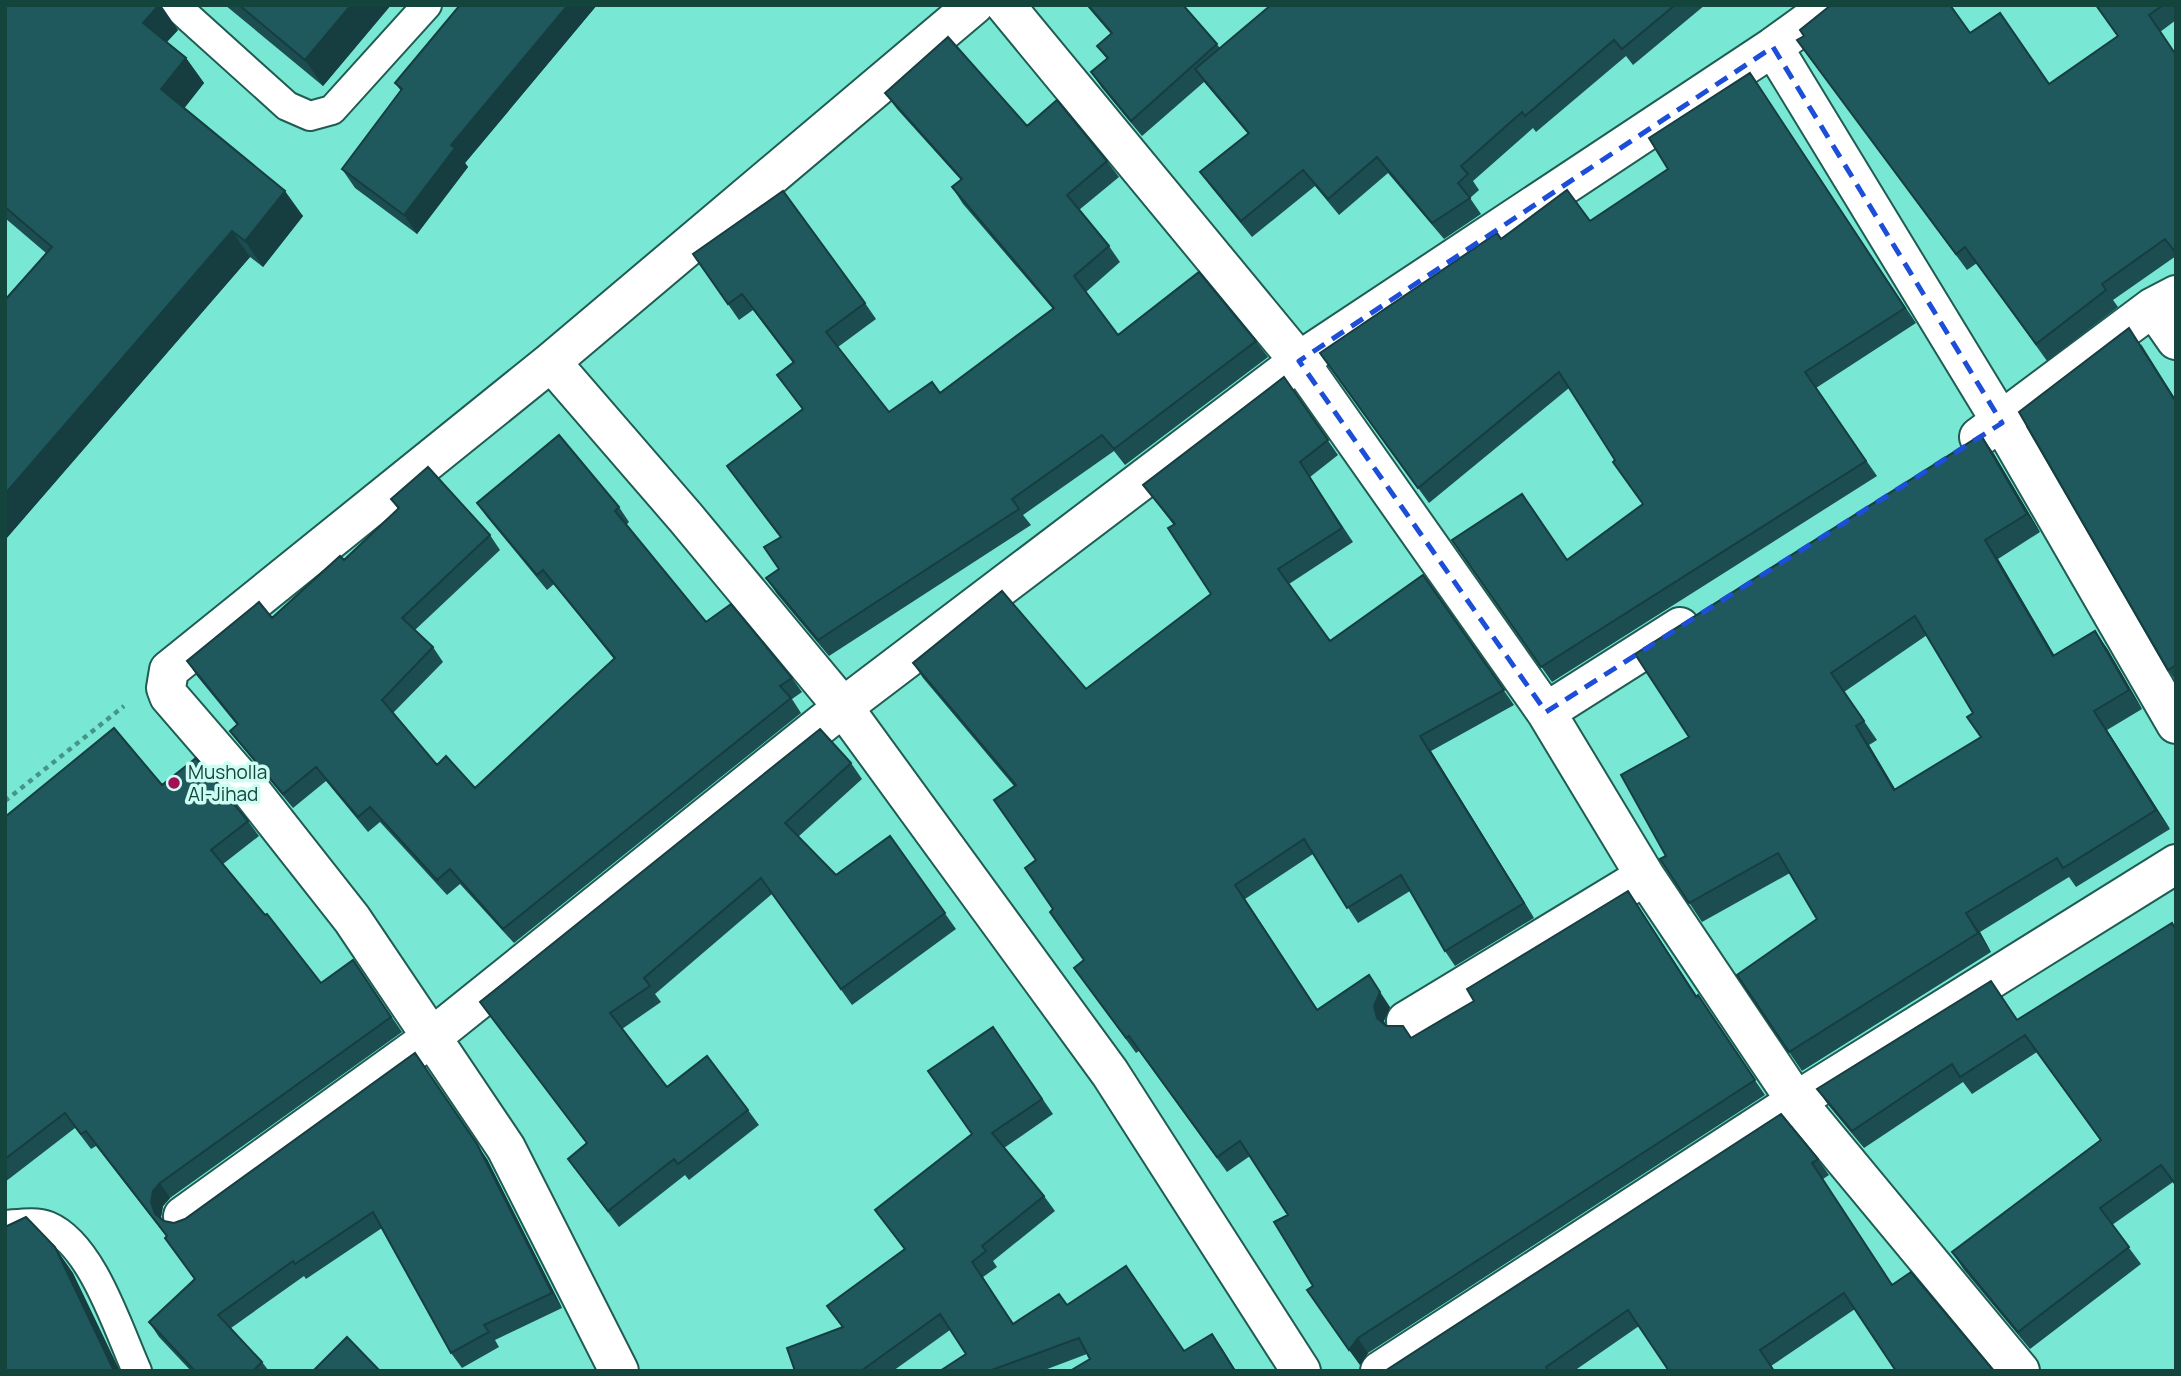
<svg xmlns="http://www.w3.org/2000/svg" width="2181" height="1376" font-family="Manrope,sans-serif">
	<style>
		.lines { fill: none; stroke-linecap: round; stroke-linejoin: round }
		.lane-casing { stroke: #205c52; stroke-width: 32 }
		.street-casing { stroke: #205c52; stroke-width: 42 }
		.path { stroke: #469688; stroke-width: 4.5; stroke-dasharray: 5 5; stroke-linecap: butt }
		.lane { stroke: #fff; stroke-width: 28 }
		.street { stroke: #fff; stroke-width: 38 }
		.wall { fill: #1c4d50; fill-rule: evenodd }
		.shaded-wall { fill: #163e41 }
		.building { fill: #20595d; stroke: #163e41; stroke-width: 2; fill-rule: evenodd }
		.marked { fill: none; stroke: #1d4ed8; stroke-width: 5; stroke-dasharray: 14 9; stroke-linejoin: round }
		.poi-dot { fill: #a10f54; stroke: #cbfdf2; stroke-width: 2.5 }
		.labels { text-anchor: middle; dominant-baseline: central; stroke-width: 7; stroke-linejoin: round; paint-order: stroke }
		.poi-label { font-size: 19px; fill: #14453d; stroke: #cbfdf2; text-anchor: start }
	</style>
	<rect width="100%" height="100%" fill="#78e7d3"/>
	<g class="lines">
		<!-- lane casing -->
		<g class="lane-casing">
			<path id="lane" d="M175,5L287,106L310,116L332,110L427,5
				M5,1225C19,1224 36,1221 48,1226C92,1244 118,1329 137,1371"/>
		</g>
		<!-- street casing -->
		<g class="street-casing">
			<path id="street" d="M1005,5L1299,361L1546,712L1645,876L1796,1101L2020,1371
				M1773,47L2002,423L2176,724
				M2153,307L2176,340
				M551,362L686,518L843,707L1110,1073L1301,1371
				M1979,437L2153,307L2176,295
				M1546,712L1680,627
				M1406,1021L1645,876
				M183,1216L432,1037L843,707L1299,361L1773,47L1831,5
				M619,1371L506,1148L352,919L252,792L169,696L166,688L169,670L551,362L974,5
				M1380,1371L1796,1101L2176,864"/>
		</g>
		<!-- path -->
		<path class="path" d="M5,801L124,706"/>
		<!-- lane -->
		<use href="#lane" class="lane"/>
		<!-- street -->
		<use href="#street" class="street"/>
	</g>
	<!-- wall -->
	<path class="wall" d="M5,5L178,30L167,42L186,58L204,83L184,108L303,216L263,267L250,257L5,540V300L46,253L5,218Z
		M225,5H391L323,86Z
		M460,5H597L465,163L468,167L417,234L355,188L342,169L401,91L395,83Z
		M1086,5H1183L1220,48L1271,5H1705L1633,65L1626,56L1536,132L1533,128L1473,181L1479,190L1470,198L1481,214L1444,239L1388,173L1339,215L1315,186L1252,237L1212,188L1200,172L1248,134L1204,82L1142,136L1102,88L1091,72L1107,59L1097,46L1111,34Z
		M2095,5H2176V20L2160,32L2176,55V256L2113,300L2118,307L2047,361L1977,263L1967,270L1797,40L1970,33L2049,84L2118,37Z
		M1750,73L1916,323L1816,388L1877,476L1552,682L1452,540L1567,560L1643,504L1569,388L1429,503L1320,353L1501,239L1590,221L1668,169Z
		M885,93L1027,126L1107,161L1119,177L1079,210L1109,246L1120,262L1086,292L1118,335L1256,341L1268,357L1125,465L1114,451L1023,515L1031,525L829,656L777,594L766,578L779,569L780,537L727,466L802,409L777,375L793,363L753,310L739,320L693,254L865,303L876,319L838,347L889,412L940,393L1053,309L963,204L952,187L961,180L897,109Z
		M2141,344L2176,400V681L2168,670Z
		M1284,377L1338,455L1310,477L1353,542L1289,584L1330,641L1423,575L1514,705L1431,751L1534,918L1455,966L1445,951L1410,891L1358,923L1313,854L1245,899L1318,1010L1390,1007L1384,1021L1386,1025L1411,1038L1638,906L1697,996L1765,1095L1368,1353L1360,1365L1307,1290L1313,1286L1288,1215L1250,1156L1227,1172L1139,1051L1136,1053L1074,968L1084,960L1053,909L1036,860L1014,786L923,678L913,663L1086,689L1211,594L1173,524L1143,485Z
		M1981,435L1994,454L2040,532L1998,559L2054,655L2095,631L2108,650L2142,709L2107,730L2170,829L2076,887L2069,877L1980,932L1991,952L1802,1071L1789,1052L1817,919L1790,873L1702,922L1660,859L1666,856L1689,737ZM1927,635L1973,713L1981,737L1895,789L1869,745L1877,740L1844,692Z
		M391,499L490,535L500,550L415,630L433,647L443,662L393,713L437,765L475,788L614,659L554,584L547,590L487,517L477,503L619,507L629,522L626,525L706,622L792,678L802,692L792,699L801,713L514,943L460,884L447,895L380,822L368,832L326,781L293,808L241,745L230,731L237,725L197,676L187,661L272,618L344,560L398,509Z
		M851,763L862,779L798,837L836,875L890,836L956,929L852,1005L772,894L655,994L661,1002L622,1029L667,1087L748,1110L759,1125L689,1180L685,1175L619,1227L568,1159L587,1144L480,1002Z
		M162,785L248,821L259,836L223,864L321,983L353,960L402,1032L170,1198L163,1206L161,1217L162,1219L164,1221L174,1223L487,1159L562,1308L495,1340L499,1347L462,1368L451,1353L382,1228L306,1279L304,1276L231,1328L262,1362L269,1371H191L159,1337L149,1322L194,1279L166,1236L96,1146L91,1149L75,1128L5,1182V817Z
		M2172,923L2176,929V1186L2173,1182L2112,1225L2141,1264L2030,1349L1964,1270L1952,1252L2100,1140L2037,1052L1972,1094L1963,1082L1864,1148L1829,1106L1817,1089L2017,1020Z
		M993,1027L1053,1114L1004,1148L1044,1196L1055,1211L993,1261L997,1267L983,1277L1013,1324L1067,1305L1185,1351L1212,1334L1236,1371H1070L1090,1359L1087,1354L1042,1371H940L966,1354L950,1330L893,1371H795L842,1327L827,1306L904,1249L875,1210L972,1134Z
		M1818,1159L1829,1175L1823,1179L1855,1309L1771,1366L1774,1371H1669L1639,1326L1574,1371H1385Z"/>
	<!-- shaded-wall -->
	<path class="shaded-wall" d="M156,5H161L178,30L161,48L143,23Z
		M351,5H391L323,86L305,60Z
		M568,5H597L465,163L468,167L417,234L404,215L451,145Z
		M186,58L204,83L179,115L161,89Z
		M285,191L303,216L263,267L245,241Z
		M232,231L250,257L5,540V494Z
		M2129,328L2176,400V402Z
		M1981,435L1994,454L2040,532L2027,514Z
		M1985,540L1998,559L2066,675L2053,656Z
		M2095,631L2108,650L2142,709L2129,690Z
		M2094,711L2107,730L2170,829L2156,810Z
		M1856,726L1869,745L1907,809L1894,790Z
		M1420,736L1431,751L1534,918L1524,903Z
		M1628,891L1638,906L1707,1012L1696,997Z
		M1966,913L1980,932L1991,952L1978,933Z
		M1369,975L1390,1007L1384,1021L1388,1033L1377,1018L1374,1006Z
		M415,1053L487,1159L562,1308L552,1293Z
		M160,1183L170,1198L163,1206L161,1217L166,1229L155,1214L151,1202L153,1191Z
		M55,1247L73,1273L120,1371H114Z
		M1212,1334L1223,1350L1236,1371H1235Z
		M1358,1338L1368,1353L1360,1365L1349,1350Z"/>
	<!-- building -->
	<path class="building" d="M5,5H159L143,23L186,58L161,89L285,191L245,241L232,231L5,494V300L52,247L5,207Z
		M239,5H351L305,60Z
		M460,5H568L451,145L455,148L404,215L342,169L402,89L395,83Z
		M1088,5H1183L1217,44L1131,121L1091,72L1108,58L1097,46L1112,33Z
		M1271,5H1675L1622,49L1614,40L1525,116L1522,112L1461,166L1468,174L1458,183L1470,198L1432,223L1377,157L1328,199L1303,170L1241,221L1200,172L1249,133L1195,69Z
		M1831,5H1950L1970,33L2000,13L2049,84L2118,36L2096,5H2163L2149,15L2176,55V253L2165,239L2102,284L2106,290L2036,344L1965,247L1956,254L1797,40L1804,36L1800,30Z
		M948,37L1027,126L1057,100L1107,161L1067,195L1109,246L1074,276L1118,335L1199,272L1256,341L1114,449L1102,435L1012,499L1019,509L818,640L766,578L779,569L764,547L781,537L727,466L803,409L777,375L794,362L742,294L728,304L693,254L783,191L865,303L826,332L889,412L932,382L940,393L1054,308L952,187L962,179L885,93Z
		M1750,73L1905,308L1805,372L1866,461L1541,667L1452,540L1522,494L1567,560L1643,504L1613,462L1615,460L1559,372L1418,488L1320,353L1497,233L1501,239L1567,190L1590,221L1668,169L1649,138Z
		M2129,328L2176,402V665L2168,670L2019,412Z
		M1284,377L1328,440L1300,462L1342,528L1278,569L1330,641L1423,575L1504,690L1420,736L1524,903L1445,951L1401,875L1347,908L1304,839L1235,885L1317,1010L1369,975L1380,992L1374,1006L1377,1018L1386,1026H1403L1411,1038L1474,1001L1467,989L1628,891L1696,997L1698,995L1755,1080L1358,1338L1349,1350L1307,1290L1313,1286L1274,1222L1288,1215L1240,1141L1217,1157L1129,1036L1126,1038L1074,968L1084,960L1050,912L1053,909L1025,868L1036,860L994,800L1016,785L913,663L1002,591L1086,689L1211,594L1168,528L1175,524L1143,485Z
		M559,435L619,507L615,511L706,622L731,604L792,678L780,686L791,698L503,929L450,869L437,880L370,807L358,817L316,767L283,794L230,731L238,724L187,661L259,602L272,618L340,556L344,560L399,508L391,499L428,467L490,535L402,618L433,647L382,700L437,765L446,756L475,788L615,658L543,570L537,575L477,503Z
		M1981,435L2027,514L1985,540L2053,656L2095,631L2129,690L2094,711L2156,810L2063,868L2057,858L1966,913L1978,933L1789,1052L1737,975L1817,919L1778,853L1689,903L1660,859L1666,856L1621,775L1689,737L1635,654ZM1915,616L1973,713L1967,717L1981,737L1894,790L1856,726L1864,721L1831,673Z
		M114,728L162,785L196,758L248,821L211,850L265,915L267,914L321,983L353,960L391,1017L160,1183L153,1191L151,1202L155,1214L164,1221L174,1223L185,1219L415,1053L477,1144L552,1293L484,1325L489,1332L451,1353L373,1212L295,1264L293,1261L218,1315L262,1362L253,1371H195L149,1322L195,1279L165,1238L167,1236L86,1131L81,1134L65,1113L5,1159V817Z
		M820,729L851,763L785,823L836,875L890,836L945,913L841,989L761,878L644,978L650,986L610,1013L667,1087L707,1056L748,1110L678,1164L674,1159L608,1211L568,1159L587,1143L480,1002Z
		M2172,923L2176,930V1185L2161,1165L2100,1208L2129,1247L2018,1332L1952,1252L2101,1140L2025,1035L1960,1077L1952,1064L1852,1131L1817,1089L1991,981L2017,1020Z
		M993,1027L1042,1099L992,1133L1044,1196L982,1246L986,1251L972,1262L1013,1324L1059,1294L1067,1305L1126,1266L1184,1351L1212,1334L1235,1371H1070L1090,1359L1079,1338L989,1371H940L966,1354L940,1314L861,1371H795L787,1348L843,1327L827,1306L905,1249L875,1210L972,1134L928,1071Z
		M1781,1114L1818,1159L1812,1163L1892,1285L1911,1272L1994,1371H1896L1844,1293L1760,1350L1774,1371H1669L1628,1310L1546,1367L1548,1371H1385Z
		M26,1217L55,1247L114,1371H5V1227Z
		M347,1337L380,1371H313Z"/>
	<!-- marked area -->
	<path class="marked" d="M1773,47L2002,423L1546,712L1299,361Z"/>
	<!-- markers -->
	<circle class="poi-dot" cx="174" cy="783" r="7"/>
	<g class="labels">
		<!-- poi labels -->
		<g class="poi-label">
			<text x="188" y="772">Musholla<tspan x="188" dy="22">Al-Jihad</tspan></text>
		</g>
	</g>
	<!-- border -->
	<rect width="2181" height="1376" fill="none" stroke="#14453d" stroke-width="14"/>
</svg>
